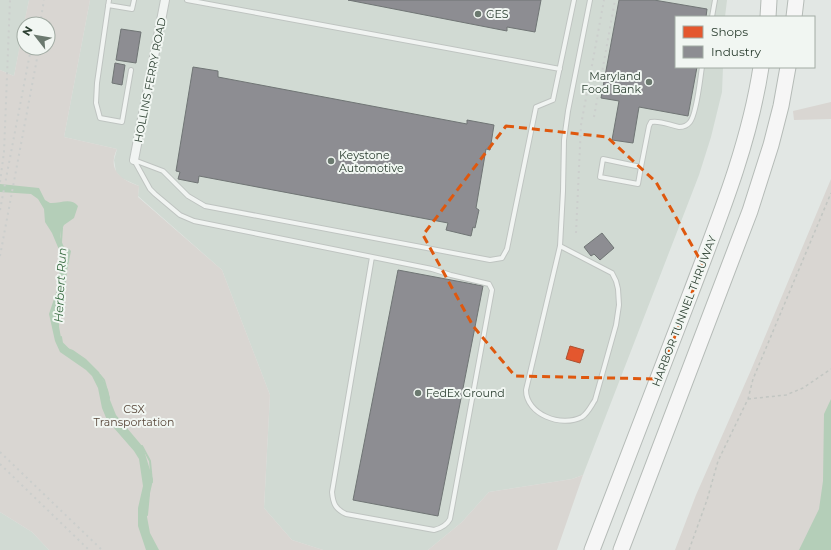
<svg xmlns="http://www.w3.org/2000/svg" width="831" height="550" font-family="Montserrat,sans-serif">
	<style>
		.built { fill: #d1dad3 }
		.green { fill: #d9d6d2 }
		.water { fill: #b4ceb8 }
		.shops { fill: #e4572e; stroke: #ac502f }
		.industry { fill: #8d8d92; stroke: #707575 }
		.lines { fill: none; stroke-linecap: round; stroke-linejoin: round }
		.stream { stroke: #b4ceb8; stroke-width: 2 }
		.lane-casing { stroke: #bfc4c1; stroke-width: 6 }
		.street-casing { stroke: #bfc4c1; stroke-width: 10 }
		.highway-casing { stroke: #b5bbb7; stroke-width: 17 }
		.path { stroke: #c2c6c2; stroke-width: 1.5; stroke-dasharray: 3 3; stroke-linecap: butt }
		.lane { stroke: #f1f4f2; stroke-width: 4 }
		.street { stroke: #f1f4f2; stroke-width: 8 }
		.highway { stroke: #f6f6f6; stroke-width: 15 }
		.rail { stroke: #cbcecc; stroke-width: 2; stroke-dasharray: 2 4; stroke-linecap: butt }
		.marked { fill: none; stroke: #df580e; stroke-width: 3; stroke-dasharray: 8 5; stroke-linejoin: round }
		.poi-dot { fill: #6b796f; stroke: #f1f6f2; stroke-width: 1.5 }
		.labels { text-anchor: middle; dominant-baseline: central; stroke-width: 4; stroke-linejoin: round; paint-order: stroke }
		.poi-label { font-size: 11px; fill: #2b3e30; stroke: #f1f6f2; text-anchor: start }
		.street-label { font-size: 11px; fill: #2b3e30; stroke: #f1f6f2 }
		.park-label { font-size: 11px; fill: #58473a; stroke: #f1f6f2 }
		.water-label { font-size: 12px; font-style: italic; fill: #3a6d43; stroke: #f1f6f2 }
	</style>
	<rect width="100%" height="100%" fill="#e2e7e4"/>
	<!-- built -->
	<path class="built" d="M0,0H29L14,76L0,70Z
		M90,0H727L725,17H676V67H723L722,92L711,137L699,175L583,475L572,479L489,492L462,522L428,550H323L292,540L264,508L270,395L222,270L138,196L139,186L121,178L116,172L114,160L117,149L64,137Z
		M0,512L32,532L49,550H0Z"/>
	<!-- green -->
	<path class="green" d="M29,0H90L64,137L117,149C107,170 121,180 139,186L138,197L222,270L270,395L264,508L292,540L323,550H49L32,532L0,512V70L14,76L24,24V48H48V24H24Z
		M831,102V119L794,120L793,111Z
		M831,179V550H675L696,495L751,370Z
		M583,475L557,550H428L462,522L489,492L572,479Z"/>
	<!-- water -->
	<path class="water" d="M0,184L39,188L45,200L50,203C59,204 71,197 78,206L74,218L64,225L61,231L60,237L63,245L66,250L69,249L71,251L67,271L66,282L60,300L57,316L62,343L65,347L73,350L86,359L99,372L108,390L110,400L116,415L143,447L153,480L148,502L147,517L150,533L159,550H146L138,526V508L143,486L139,459L134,451L107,420L102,408L98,388L92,376L86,370L60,352L55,341L49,314L59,284L60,252L52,233L45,222L44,209L38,199L31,194L0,192Z
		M831,399V550H799L819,509L823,481L824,414Z"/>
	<!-- shops -->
	<path class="shops" d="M570,346L584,350L580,363L566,359Z"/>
	<!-- industry -->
	<path class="industry" d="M348,0H541L535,32L507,27V31Z
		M619,0H654L707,9L706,17H676V67H697L688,116L639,107L633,143L612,140L619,101L601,98Z
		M121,29L141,32L136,63L116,60Z
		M115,63L125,65L122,85L112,83Z
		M193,67L218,71V77L467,124V120L494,125L490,150L486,149L476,208L479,210L475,228L473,227L471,236L446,230L448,223L199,176L198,183L178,179L180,172L176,171Z
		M602,233L614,248L600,260L594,254L591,256L584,247Z
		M398,270L483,286L438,516L353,500Z"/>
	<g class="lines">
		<!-- stream -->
		<path class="stream" d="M61,242L62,228
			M58,327L59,306
			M61,337L62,343L68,349
			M100,375L104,380L109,398
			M142,446L150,461L152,482
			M147,515L149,494"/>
		<!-- lane casing -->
		<g class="lane-casing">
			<path id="lane" d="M109,0L97,83L96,103L100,118L122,122L131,70
				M187,0L560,69
				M108,5L132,9L134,0
				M712,17L715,0
				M134,160L150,189L155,194L180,215L194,221L432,269L451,275L489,284L492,290L450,519C447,525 442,528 434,530L346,514C335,509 333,503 332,492L372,257
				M134,160L163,171L188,196L205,206L490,260L502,258L507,249L536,107L553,100L574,0
				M641,167L638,184L600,177L603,159L641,167L649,126L651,122C660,120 669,125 679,127C682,127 687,126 690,122C697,113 700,79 702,67
				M560,246L612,273L616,281L618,289L619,305L616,325L595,400C591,406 588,413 582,417C561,428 526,414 526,390L560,246L563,191L564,140L568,111L590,0"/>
		</g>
		<!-- street casing -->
		<g class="street-casing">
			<path id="street" d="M134,160L165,0"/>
		</g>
		<!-- highway casing -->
		<g class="highway-casing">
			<path id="highway" d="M768,17L769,0
				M794,17L796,0
				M592,550C624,465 657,380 690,295C718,221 749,146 761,67
				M621,550L750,211L771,145L781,106L788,67"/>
		</g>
		<!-- path -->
		<path class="path" d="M748,399L786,395L803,388L831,369
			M689,550L707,500L718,461L748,399L753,379L831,193"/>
		<!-- lane -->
		<use href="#lane" class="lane"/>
		<!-- street -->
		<use href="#street" class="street"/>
		<!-- highway -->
		<use href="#highway" class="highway"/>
		<!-- rail -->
		<path class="rail" d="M40,24L44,0
			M594,117L615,0
			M0,182L4,152L10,0
			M0,210L31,48
			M576,233L581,125L604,0
			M0,256L39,48
			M0,452L102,550
			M0,464L89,550"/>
	</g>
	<!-- marked area -->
	<path class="marked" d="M506,126L607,137L656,182L703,265L658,379L515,376L473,326L423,235Z"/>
	<!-- markers -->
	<g class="poi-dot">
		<circle cx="478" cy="14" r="4"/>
		<circle cx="649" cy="82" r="4"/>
		<circle cx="331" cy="161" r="4"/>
		<circle cx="418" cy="393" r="4"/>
	</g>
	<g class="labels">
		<!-- poi labels -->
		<g class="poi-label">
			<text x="486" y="14">GES</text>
			<text x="641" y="76" text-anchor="end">Maryland<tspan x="641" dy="13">Food Bank</tspan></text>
			<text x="339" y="155">Keystone<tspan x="339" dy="13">Automotive</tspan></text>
			<text x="426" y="393">FedEx Ground</text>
		</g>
		<!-- street labels -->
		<g class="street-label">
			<text transform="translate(150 80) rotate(-79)">HOLLINS FERRY ROAD</text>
			<text transform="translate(684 311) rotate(-69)">HARBOR TUNNEL THRUWAY</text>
		</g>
		<!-- park labels -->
		<g class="park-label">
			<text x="134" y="409">CSX<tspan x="134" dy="13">Transportation</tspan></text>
		</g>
		<!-- water labels -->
		<g class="water-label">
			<text transform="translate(60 285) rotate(-87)">Herbert Run</text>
		</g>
	</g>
	<!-- legend -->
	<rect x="675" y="16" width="140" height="52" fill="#f1f6f2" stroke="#a2aca4"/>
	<rect x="683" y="26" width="20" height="12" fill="#e4572e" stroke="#a2aca4"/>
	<text x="711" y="36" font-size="12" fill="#2b3e30">Shops</text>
	<rect x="683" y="46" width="20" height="12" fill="#8d8d92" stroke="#a2aca4"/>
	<text x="711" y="56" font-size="12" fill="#2b3e30">Industry</text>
	<!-- north arrow -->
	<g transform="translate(36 36) rotate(301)"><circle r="19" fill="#f1f6f2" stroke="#a2aca4"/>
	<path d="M0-3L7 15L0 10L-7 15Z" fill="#6b796f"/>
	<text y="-6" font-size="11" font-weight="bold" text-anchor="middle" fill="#2b3e30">N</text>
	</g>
</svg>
